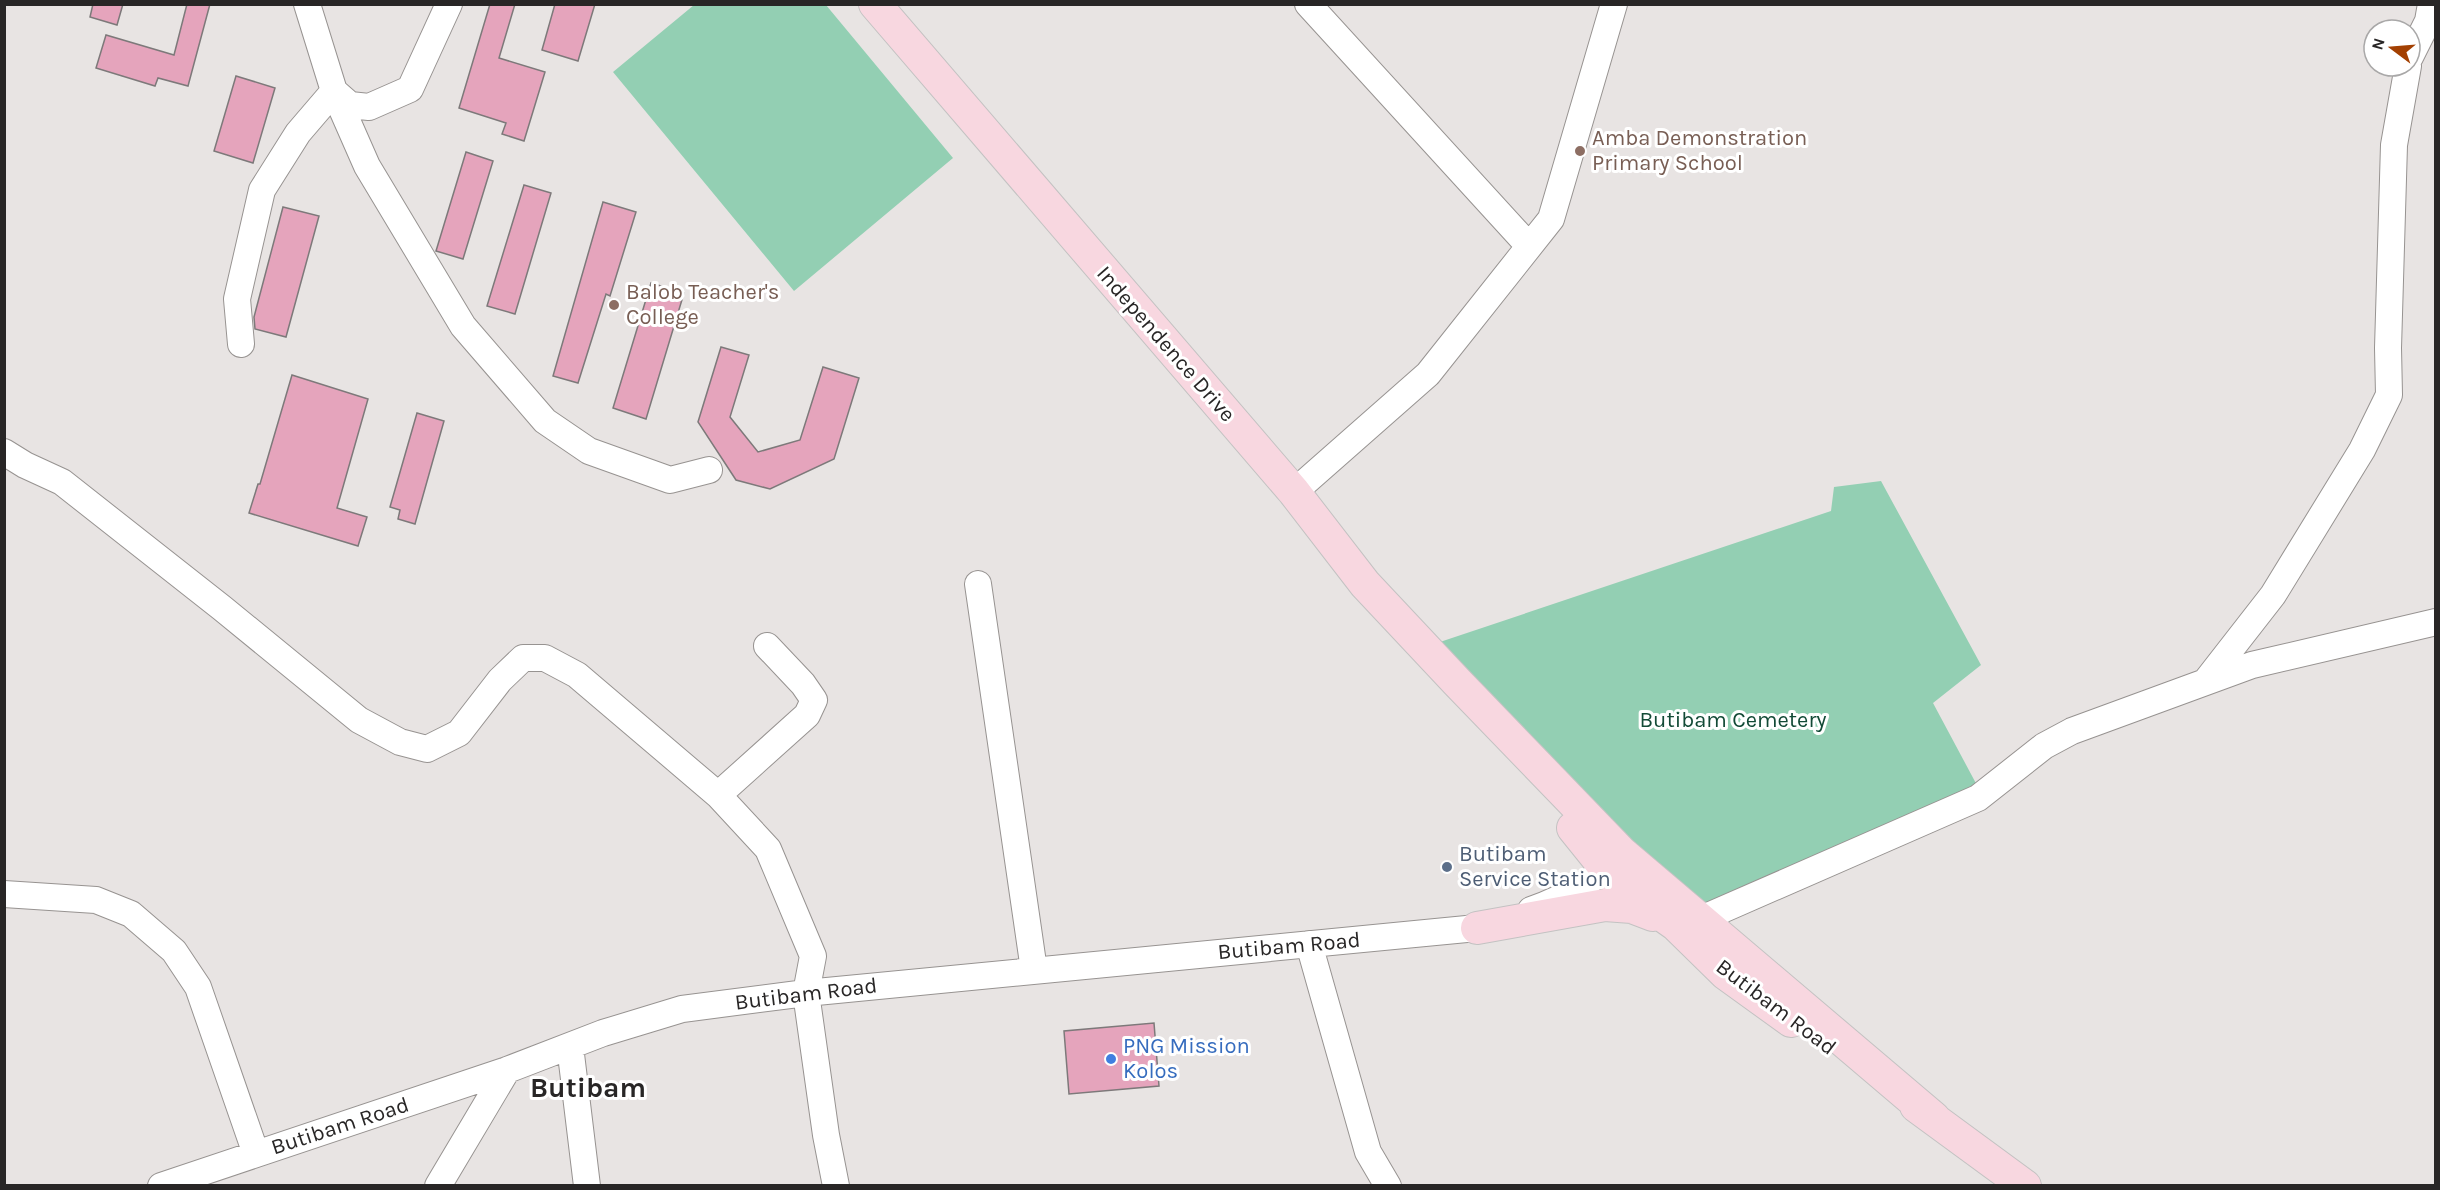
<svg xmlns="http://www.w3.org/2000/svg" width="2440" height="1190" font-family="Karla,sans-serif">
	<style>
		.green { fill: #93cfb3 }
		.building { fill: #e5a4bc; stroke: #7d797a; stroke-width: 1.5 }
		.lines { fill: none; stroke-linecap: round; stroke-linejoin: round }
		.minor-casing { stroke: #979391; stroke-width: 28 }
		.major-casing { stroke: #c3c2c2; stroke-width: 34 }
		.minor { stroke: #fff; stroke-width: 26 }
		.major { stroke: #f8d7e0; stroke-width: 32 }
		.education-dot { fill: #8d6e63; stroke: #fff; stroke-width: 2 }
		.service-dot { fill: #5c6f8a; stroke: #fff; stroke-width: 2 }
		.shop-dot { fill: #3f7fe0; stroke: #fff; stroke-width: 2 }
		.labels { text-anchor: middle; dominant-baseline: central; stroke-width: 6; stroke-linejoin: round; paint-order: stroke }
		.education-label { font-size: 22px; fill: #785e54; stroke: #fff; text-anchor: start }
		.street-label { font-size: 22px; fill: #282626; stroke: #fff }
		.park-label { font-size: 22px; fill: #124a36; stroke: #fff }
		.service-label { font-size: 22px; fill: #4e5e75; stroke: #fff; text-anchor: start }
		.shop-label { font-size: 22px; fill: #366cbe; stroke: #fff; text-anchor: start }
		.district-label { font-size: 28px; font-weight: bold; fill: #282626; stroke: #fff }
	</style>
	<rect width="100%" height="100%" fill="#e8e4e3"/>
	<!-- green -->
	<path class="green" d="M694,5H826L953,158L794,291L613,72Z
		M1881,481L1981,665L1933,703L1979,789L1699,920L1422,648L1831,511L1834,487Z"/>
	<!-- building -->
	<path class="building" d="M93,4H123L117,25L90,17Z
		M187,4H210L188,86L158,78L155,86L96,68L106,35L174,55Z
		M490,4H515L499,58L545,72L524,141L502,134L506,123L459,108Z
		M555,4H595L578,61L542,50Z
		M236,76L275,88L253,163L214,151Z
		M466,152L493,161L463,259L436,251Z
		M524,185L551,193L515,314L487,306Z
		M603,202L636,212L610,296L606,294L578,383L553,376Z
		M283,207L319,216L286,337L255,329L254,317Z
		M651,283L684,293L646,419L613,408Z
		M721,347L749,355L730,417L758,452L800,440L823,367L859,378L834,459L770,489L736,480L698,422Z
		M292,375L368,399L337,508L367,517L358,546L249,513L258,484H260Z
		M417,413L444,421L415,524L398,519L400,510L390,507Z
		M1154,1023L1159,1086L1069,1094L1064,1031Z"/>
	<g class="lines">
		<!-- minor casing -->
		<g class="minor-casing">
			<path id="minor" d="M307,4L334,91L367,166L463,326L545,421L589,451L670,480L709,470
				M1308,4L1529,246
				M2410,57L2428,21L2431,4
				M334,91L350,105L369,107L410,89L449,4
				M241,344L237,299L262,190L298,133L334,91
				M4,452L25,465L62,482L222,608L359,720L400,742L427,749L459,733L500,680L523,658H545L577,675L718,795L768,849L813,956L806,993L826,1135L836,1186
				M1294,492L1428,374L1551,219L1614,4
				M978,584L1034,970
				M2206,681L2273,595L2362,450L2389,395L2388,348L2394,145L2408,66
				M718,795L807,715L814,700L803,684L767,646
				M4,894L96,900L131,914L174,951L198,987L256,1154
				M1531,910C1565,898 1594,881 1620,856
				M1699,920L1978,798L2044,746L2072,731L2252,665L2436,622
				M1309,944L1368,1152L1388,1186
				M570,1046L587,1186
				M161,1186L507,1070L603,1033L682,1009L806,993L1477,928L1495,923
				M438,1186L507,1070"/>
		</g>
		<!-- major casing -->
		<g class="major-casing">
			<path id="major" d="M875,4L1294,492L1365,584L1457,682L1622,853L1934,1118
				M1573,828L1606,869L1625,889L1676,925L1726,974L1791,1021
				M1477,928L1605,905L1632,907L1653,915
				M1916,1106L2025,1186"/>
		</g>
		<!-- minor -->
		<use href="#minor" class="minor"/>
		<!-- major -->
		<use href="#major" class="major"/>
	</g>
	<!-- markers -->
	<g class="education-dot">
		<circle cx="1580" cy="151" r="6"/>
		<circle cx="614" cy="305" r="6"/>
	</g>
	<circle class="service-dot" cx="1447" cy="867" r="6"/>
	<circle class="shop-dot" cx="1111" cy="1059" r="6"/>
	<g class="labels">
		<!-- education labels -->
		<g class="education-label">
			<text x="1592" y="138">Amba Demonstration<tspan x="1592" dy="25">Primary School</tspan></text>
			<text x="626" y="292">Balob Teacher's<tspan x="626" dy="25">College</tspan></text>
		</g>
		<!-- street labels -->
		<g class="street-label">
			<text transform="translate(1166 344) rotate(49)">Independence Drive</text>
			<text transform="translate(1289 946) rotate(-5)">Butibam Road</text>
			<text transform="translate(806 994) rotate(-7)">Butibam Road</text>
			<text transform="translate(1776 1007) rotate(37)">Butibam Road</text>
			<text transform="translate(340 1126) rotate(-18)">Butibam Road</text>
		</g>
		<!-- park labels -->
		<g class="park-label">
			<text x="1733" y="720">Butibam Cemetery</text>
		</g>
		<!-- service labels -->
		<g class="service-label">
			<text x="1459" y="854">Butibam<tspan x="1459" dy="25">Service Station</tspan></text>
		</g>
		<!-- shop labels -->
		<g class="shop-label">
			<text x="1123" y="1046">PNG Mission<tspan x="1123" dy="25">Kolos</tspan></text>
		</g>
		<!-- district labels -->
		<g class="district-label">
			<text x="588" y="1087">Butibam</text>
		</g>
	</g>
	<!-- border -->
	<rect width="2440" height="1190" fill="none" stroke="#282626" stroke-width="12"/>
	<!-- north arrow -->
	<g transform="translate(2392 48) rotate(286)"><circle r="28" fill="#ffffff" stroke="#a9a8a8" stroke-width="1.5"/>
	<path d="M0-4.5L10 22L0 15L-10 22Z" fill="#a34002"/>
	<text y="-9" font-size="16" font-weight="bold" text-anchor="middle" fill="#282626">N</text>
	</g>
</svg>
